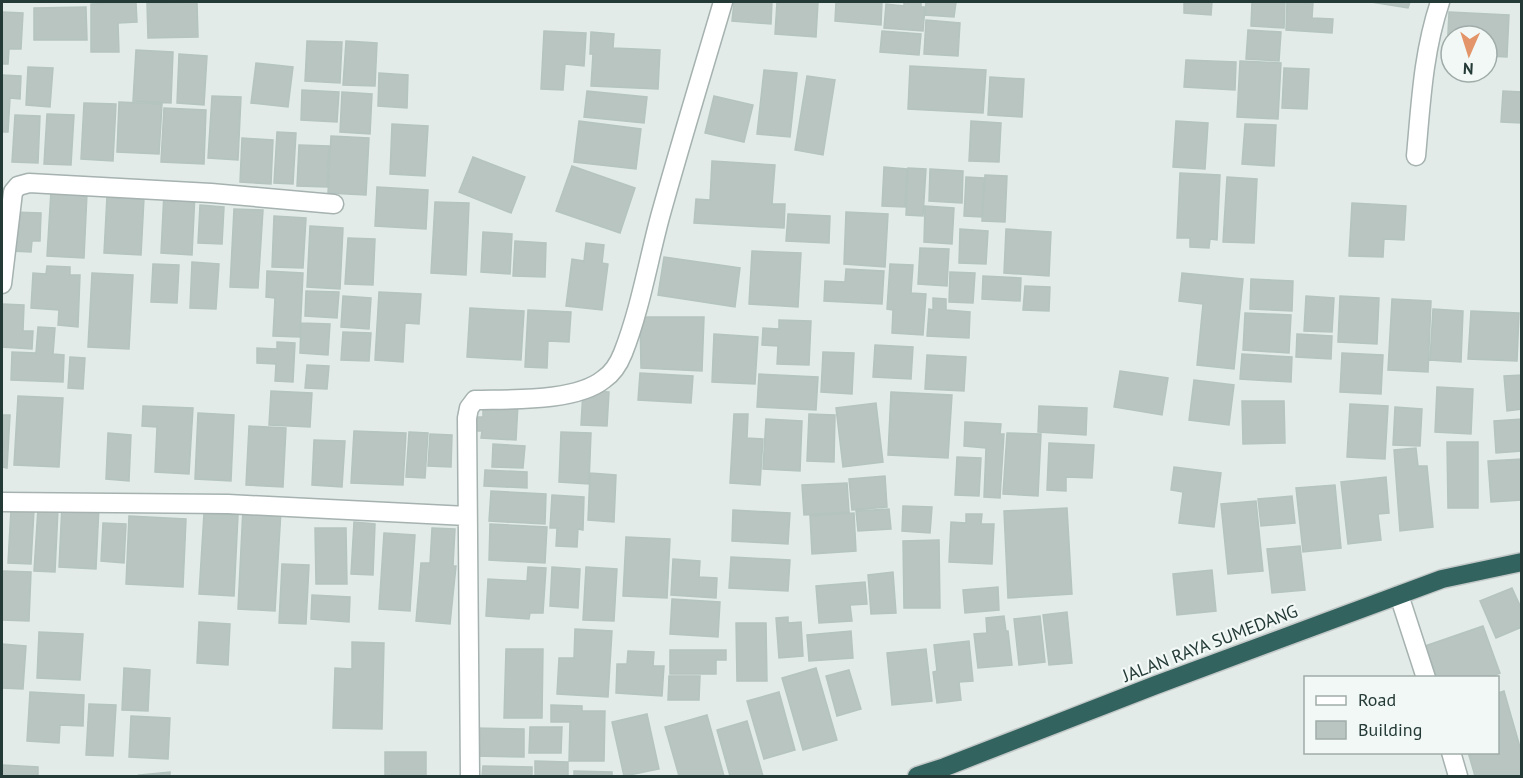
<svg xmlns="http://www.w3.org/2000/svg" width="1523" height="778" font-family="'PT Sans',sans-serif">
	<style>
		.building { fill: #b8c5c1; stroke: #b5c4bf; stroke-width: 1.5 }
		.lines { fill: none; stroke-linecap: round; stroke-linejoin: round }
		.minor-casing { stroke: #a5b2af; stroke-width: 21 }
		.highway-casing { stroke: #c2c8c7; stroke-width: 21 }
		.minor { stroke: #fff; stroke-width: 18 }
		.highway { stroke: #33635e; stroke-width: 18 }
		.labels { text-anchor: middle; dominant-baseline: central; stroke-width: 4.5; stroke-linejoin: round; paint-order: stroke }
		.street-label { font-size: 18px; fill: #243a36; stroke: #f2f8f6 }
	</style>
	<rect width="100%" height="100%" fill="#e2ebe8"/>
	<!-- building -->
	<path class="building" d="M197,2L198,37L148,38L147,3Z
		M734,2H772L771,24L732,21Z
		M777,2H818L816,37L775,34Z
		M836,2H882L881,25L835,21Z
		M904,2H921V7H925L923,31L884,28L886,4L904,6Z
		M926,2H956L954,17L925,15Z
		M1184,2H1212L1211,15L1184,13Z
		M1252,2H1285L1284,28L1251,26Z
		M1287,2H1313L1312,18L1333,19L1332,33L1286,30Z
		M1371,2H1410L1408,8Z
		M118,3H136L137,22L118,23L119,52H91V4Z
		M86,7L87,40H34V8Z
		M2,12L23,13L21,49H9L8,64H2Z
		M1449,12L1509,15L1507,57L1487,56V36H1451V54H1447Z
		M926,20L960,23L958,56L924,54Z
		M1248,30L1281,32L1279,61L1246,59Z
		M544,31L586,33L584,66L565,64L563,90L541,89Z
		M882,31L921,34L919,55L880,52Z
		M591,32L614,34L613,48L660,50L658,89L591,86L593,54H590Z
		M307,41L342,42L340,83L305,81Z
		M346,41L377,43L375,86L343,85Z
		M136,50L173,52L171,103L133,101Z
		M179,54L207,56L204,105L177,103Z
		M1186,60L1236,62L1235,90L1184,87Z
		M1240,61L1281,63L1278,119L1237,117Z
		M256,63L293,67L288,107L251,103Z
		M910,66L986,70L983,113L908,109Z
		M28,67L53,68L50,107L26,105Z
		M1284,68L1309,69L1307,109L1282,108Z
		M764,70L797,73L790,137L757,134Z
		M379,73L408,75L407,108L378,106Z
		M2,75L21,76L20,99L10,98L8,132H2Z
		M807,76L835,80L823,155L795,150Z
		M990,77L1024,79L1022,117L988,115Z
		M302,90L339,92L337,122L301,120Z
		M587,91L647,97L644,123L584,117Z
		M1503,91L1522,92V123L1501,122Z
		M342,92L372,94L370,134L340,132Z
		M212,96L241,97L238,160L208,158Z
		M714,96L753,105L744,142L705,133Z
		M119,102L162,104L159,154L117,152Z
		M84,103L116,104L113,161L81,159Z
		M164,108L206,110L204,164L161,162Z
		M47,114L74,115L71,165L44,164Z
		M15,115L40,116L38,163L12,162Z
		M579,121L641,129L636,169L574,162Z
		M971,121L1001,123L999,162L969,161Z
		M1176,121L1208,123L1205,169L1173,167Z
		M392,124L428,126L425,176L390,174Z
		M1245,124L1276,125L1274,166L1242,164Z
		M277,132L296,133L293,184L274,183Z
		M331,136L369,138L366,195L328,193Z
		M242,138L273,140L271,184L240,182Z
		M299,145L329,146L327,187L297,186Z
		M473,157L525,177L511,213L459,192Z
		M712,161L775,165L772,204H785L784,228L694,223L696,199L710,200Z
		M572,166L635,188L620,233L556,211Z
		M884,167L907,169L905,207L882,206Z
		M908,168L926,169L923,216L906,215Z
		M930,169L963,171L962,203L929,201Z
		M1180,173L1220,175L1217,240L1210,239L1209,248L1190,247V238H1177Z
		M985,175L1007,176L1005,222L982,221Z
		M966,177L984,178L982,217L964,216Z
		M1227,177L1257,179L1254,243L1223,242Z
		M377,187L428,190L426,229L375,226Z
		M51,191L87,193L84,258L47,256Z
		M164,192L195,193L192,255L161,253Z
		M107,196L144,198L141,255L104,253Z
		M435,202L469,203L466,275L431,273Z
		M1352,203L1406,206L1404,240L1384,239L1383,257L1349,256Z
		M200,205L224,207L222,244L198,243Z
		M925,206L954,208L952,244L924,242Z
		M234,209L263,210L258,288L230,287Z
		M12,212L41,213L40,241H32L31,252L10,251Z
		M846,212L888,214L885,267L844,264Z
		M788,214L830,216L829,243L786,241Z
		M274,216L306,218L303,268L272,267Z
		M310,226L343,228L340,289L307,287Z
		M960,229L988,231L986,264L959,263Z
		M1006,229L1051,232L1049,276L1004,273Z
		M483,232L512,234L510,274L481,272Z
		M348,238L375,239L373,285L345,284Z
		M515,241L546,243L545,277L513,276Z
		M586,243L604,245L602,263L608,264L602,310L566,306L572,259L584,261Z
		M920,248L949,249L947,286L918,284Z
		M752,251L801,253L798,307L749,304Z
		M664,257L740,268L735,307L658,295Z
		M192,262L219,264L216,309L190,308Z
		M153,264L179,265L177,303L151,302Z
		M890,264L913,265L911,293L926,294L923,335L892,333L893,310L887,309Z
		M47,266L70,267V275H80L78,327L58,325L59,310L31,308L33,273L46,274Z
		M846,269L884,271L882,304L824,301L825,281L845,282Z
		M267,271L303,273L300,337L273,336L275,298L266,297Z
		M950,272L975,273L973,303L949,302Z
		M92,273L133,275L129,349L88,347Z
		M1182,273L1243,279L1234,369L1197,365L1203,304L1179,301Z
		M983,276L1021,278L1020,301L982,299Z
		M1251,279L1293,281L1292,311L1250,309Z
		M1025,286L1050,287L1049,311L1023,310Z
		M306,291L339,292L337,318L305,316Z
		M379,292L421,294L419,324L405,323L403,362L375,360Z
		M343,296L371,298L369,329L341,327Z
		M1306,296L1334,298L1332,332L1304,331Z
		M1340,296L1379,298L1377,344L1338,342Z
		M933,298L946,299V310L970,312L969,338L927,336L929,309L933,310Z
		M1392,299L1431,301L1428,372L1388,370Z
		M2,304L24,305L23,331H33L32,349L2,347Z
		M470,308L524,311L521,360L467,357Z
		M1433,309L1463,311L1461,362L1430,360Z
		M528,310L571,312L569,342L548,341L547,368L525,367Z
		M1471,311L1519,313L1517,361L1468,359Z
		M1245,313L1291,315L1289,353L1243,350Z
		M640,317H704L702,371L641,368Z
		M779,320L811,321L809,365L777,364L778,346L762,345L763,328L779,329Z
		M301,323L330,324L328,355L300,353Z
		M38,327L55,328L53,354L64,355L63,382L11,380L12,352L36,353Z
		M343,332L371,333L369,361L341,360Z
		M714,334L758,337L755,384L712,382Z
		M1297,334L1332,336L1331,359L1296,357Z
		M277,342L295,343L293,382L275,381L276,364L257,363V348L277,349Z
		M875,345L913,347L911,379L873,377Z
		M823,352L854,353L852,394L821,392Z
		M1342,353L1383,355L1381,394L1340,392Z
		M1242,354L1292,357L1291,382L1240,379Z
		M927,355L966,357L964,391L925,389Z
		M70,357L85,358L83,389L68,388Z
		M307,365L329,366L327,389L305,388Z
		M1120,371L1168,378L1162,415L1114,407Z
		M640,373L693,376L691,403L638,400Z
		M759,374L818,377L816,410L757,407Z
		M1522,375V409L1507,411L1504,376Z
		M1194,380L1234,385L1229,425L1189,420Z
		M1437,387L1473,389L1471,434L1435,432Z
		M271,391L312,393L310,427L269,425Z
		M583,391L609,392L607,426L581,425Z
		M891,392L952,395L948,458L888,455Z
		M18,396L63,398L59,467L14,465Z
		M1242,401H1284L1285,443L1243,444Z
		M483,402L518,404L516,440L481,438L482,431H471L472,417H483Z
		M876,403L883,462L843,467L836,408Z
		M1350,404L1388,406L1385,459L1347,457Z
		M143,406L193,408L189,474L155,472L157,427L142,426Z
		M1039,406L1087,408L1086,435L1038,432Z
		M1395,407L1422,409L1420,446L1393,445Z
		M198,413L234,415L231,481L195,479Z
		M734,414H748L747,438L763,439L760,485L730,483Z
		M809,414L835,415L834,462L807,461Z
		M2,415H10L7,468L2,467Z
		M766,419L802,421L800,471L763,469Z
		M1522,419V451L1496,453L1494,421Z
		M965,422L1001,424L1000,434H1004L1000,498L984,497L986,448L964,446Z
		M249,426L286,428L283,487L246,485Z
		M354,431L406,433L403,485L351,483Z
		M409,432L428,433L425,478L406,477Z
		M561,432L591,433L589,484L559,482Z
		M108,433L131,435L129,481L106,479Z
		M1007,433L1041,434L1038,496L1003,494Z
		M430,434L452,435L451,467L428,466Z
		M314,440L345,441L342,487L312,485Z
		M1447,442H1478V508H1448Z
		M1049,443L1094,445L1092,478L1066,477V491L1047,490Z
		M493,444L525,446L523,468L492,467Z
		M1416,448L1418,466H1427L1433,527L1400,531L1394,450Z
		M957,457L981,458L979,496L955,495Z
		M1522,459V500L1491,502L1488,461Z
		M1174,467L1221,473L1214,527L1179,523L1183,492L1171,490Z
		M485,470L527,472V488L484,486Z
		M590,473L616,475L614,522L588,520Z
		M885,476L887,507L852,510L849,479Z
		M1386,477L1389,513L1378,514L1381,540L1348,544L1341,482Z
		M847,483L849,512L804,515L802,485Z
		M1335,485L1341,548L1303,552L1296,488Z
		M491,491L546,494L545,524L489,521Z
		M552,495L584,497L583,530L578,529L577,547L556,546L557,528H550Z
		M1292,496L1295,523L1261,526L1258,499Z
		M1256,501L1263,571L1228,574L1221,504Z
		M62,504L99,506L96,569L59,567Z
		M903,506L932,507L930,533L902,531Z
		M38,508L58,509L55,572L34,571Z
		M243,508L281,510L275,611L238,609Z
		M1067,508L1072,594L1008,598L1004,511Z
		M11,509L34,510L31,564L8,563Z
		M889,509L891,529L858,531L856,511Z
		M733,510L790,513L788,544L732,541Z
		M204,513L238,515L234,596L199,594Z
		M854,513L856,551L812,554L810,516Z
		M966,514H982L981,524H994L992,564L949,562L951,522L966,523Z
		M129,516L186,519L183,587L126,584Z
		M354,522L375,524L373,575L351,574Z
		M103,523L126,524L124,563L101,561Z
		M490,524L547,527L545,563L489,560Z
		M315,528H346L347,584H316Z
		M432,528L455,529L453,566H456L450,624L416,621L421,563H430Z
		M384,533L415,535L410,611L379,609Z
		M626,537L670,539L667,598L623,596Z
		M939,540L940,608H904L903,541Z
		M1300,546L1305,590L1272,593L1267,549Z
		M731,557L790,560L788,591L729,588Z
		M673,559L700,561L699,577L717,578L716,598L671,595Z
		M282,564L309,565L306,624L279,623Z
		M528,567L546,568L543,613H530L529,619L486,616L488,579L527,581Z
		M552,567L580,569L578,608L550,606Z
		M586,567L617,569L614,621L583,620Z
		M1212,570L1216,611L1177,615L1173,574Z
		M2,571L31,572L29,621L2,620Z
		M893,572L896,613L871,614L868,575Z
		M865,582L867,604L850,605L852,621L819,623L816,586Z
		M998,587L999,610L965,613L963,590Z
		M1512,588L1522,610V627L1496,638L1480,601Z
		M312,595L350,597L349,622L311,619Z
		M672,599L720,602L718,637L670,634Z
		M1067,612L1072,663L1049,665L1043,615Z
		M1004,616L1006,631H1008L1012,665L978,668L974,634L987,633L986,618Z
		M1040,616L1045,662L1019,665L1014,619Z
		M788,617V623L801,622L803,656L779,658L776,618Z
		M199,622L230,624L228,665L197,663Z
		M736,623H766L767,681H737Z
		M1483,626L1500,673L1488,678H1437L1425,646Z
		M575,629L612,631L608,697L557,694L559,658H574Z
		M851,631L853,658L809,661L807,635Z
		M39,632L83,634L80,680L37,678Z
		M969,641L973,681L959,682L961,700L937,703L933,672L937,671L934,645Z
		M352,642L384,643L382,729L333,728L335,668L352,669Z
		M2,644L26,646L23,689L2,688Z
		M506,649H543L542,718H504Z
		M926,649L932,701L892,705L887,653Z
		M670,650H726V660H716V674H670Z
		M628,651L654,652L653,666H664L662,696L616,693L617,664H627Z
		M124,668L150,670L148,711L122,710Z
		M816,668L837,740L803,750L782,678Z
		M849,670L861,709L837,716L826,676Z
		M669,676H700L699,700H668Z
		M1504,691L1522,754V776H1475L1468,752H1498V693Z
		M30,692L84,695L83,726L60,725L59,743L27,741Z
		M779,692L795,750L764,759L747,701Z
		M89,704L116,705L113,756L86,755Z
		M551,705L582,706V711H605L604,761H569L570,722H551Z
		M647,714L659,769L624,776L612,722Z
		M707,715L724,776H679L665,727Z
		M131,716L170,718L168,759L129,757Z
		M747,721L763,776H730L717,730Z
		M530,727H562L561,753H529Z
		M475,728L524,729V757L474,756Z
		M385,752H426V776H385Z
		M535,761L568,762V776H535Z
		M2,765L38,767V776H2Z
		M483,766L532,767V776H482Z
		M574,771L612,772V776H574Z
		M170,772V776H140L139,775Z"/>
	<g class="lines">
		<!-- minor casing -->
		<g class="minor-casing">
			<path id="minor" d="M1416,156C1421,102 1423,53 1440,2
				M2,284L13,192L18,186L29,183L211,193L334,204
				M2,502L228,504L467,516
				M1399,595L1426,678
				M1451,752L1458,776
				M470,776L467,418L469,408L475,400C511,399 576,402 604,379C613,373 619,363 623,353C640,310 648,262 660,217C680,145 702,73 723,2"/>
		</g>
		<!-- highway casing -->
		<g class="highway-casing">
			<path id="highway" d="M917,776L945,767L1156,685L1442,579L1522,562"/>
		</g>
		<!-- minor -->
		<use href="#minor" class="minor"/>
		<!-- highway -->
		<use href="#highway" class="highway"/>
	</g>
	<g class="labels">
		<!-- street labels -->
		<g class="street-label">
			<text transform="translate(1210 643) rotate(-21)">JALAN RAYA SUMEDANG</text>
		</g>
	</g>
	<!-- border -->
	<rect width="1523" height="778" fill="none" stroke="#243a36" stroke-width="6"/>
	<!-- legend -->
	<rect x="1304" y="676" width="195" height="78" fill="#f2f8f6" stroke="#a0aca9" stroke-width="1.5"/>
	<rect x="1316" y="696" width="30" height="9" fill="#ffffff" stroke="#a0aca9" stroke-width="1.5"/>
	<text x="1358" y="706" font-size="18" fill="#243a36">Road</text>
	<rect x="1316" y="721" width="30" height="18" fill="#b8c5c1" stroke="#a0aca9" stroke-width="1.5"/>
	<text x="1358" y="736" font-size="18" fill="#243a36">Building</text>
	<!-- north arrow -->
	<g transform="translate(1469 54) rotate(183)"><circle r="28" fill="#f2f8f6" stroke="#a0aca9" stroke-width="1.5"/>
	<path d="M0-4.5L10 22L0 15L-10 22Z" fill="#e39468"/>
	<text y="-9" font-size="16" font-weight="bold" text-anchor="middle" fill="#243a36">N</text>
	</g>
</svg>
